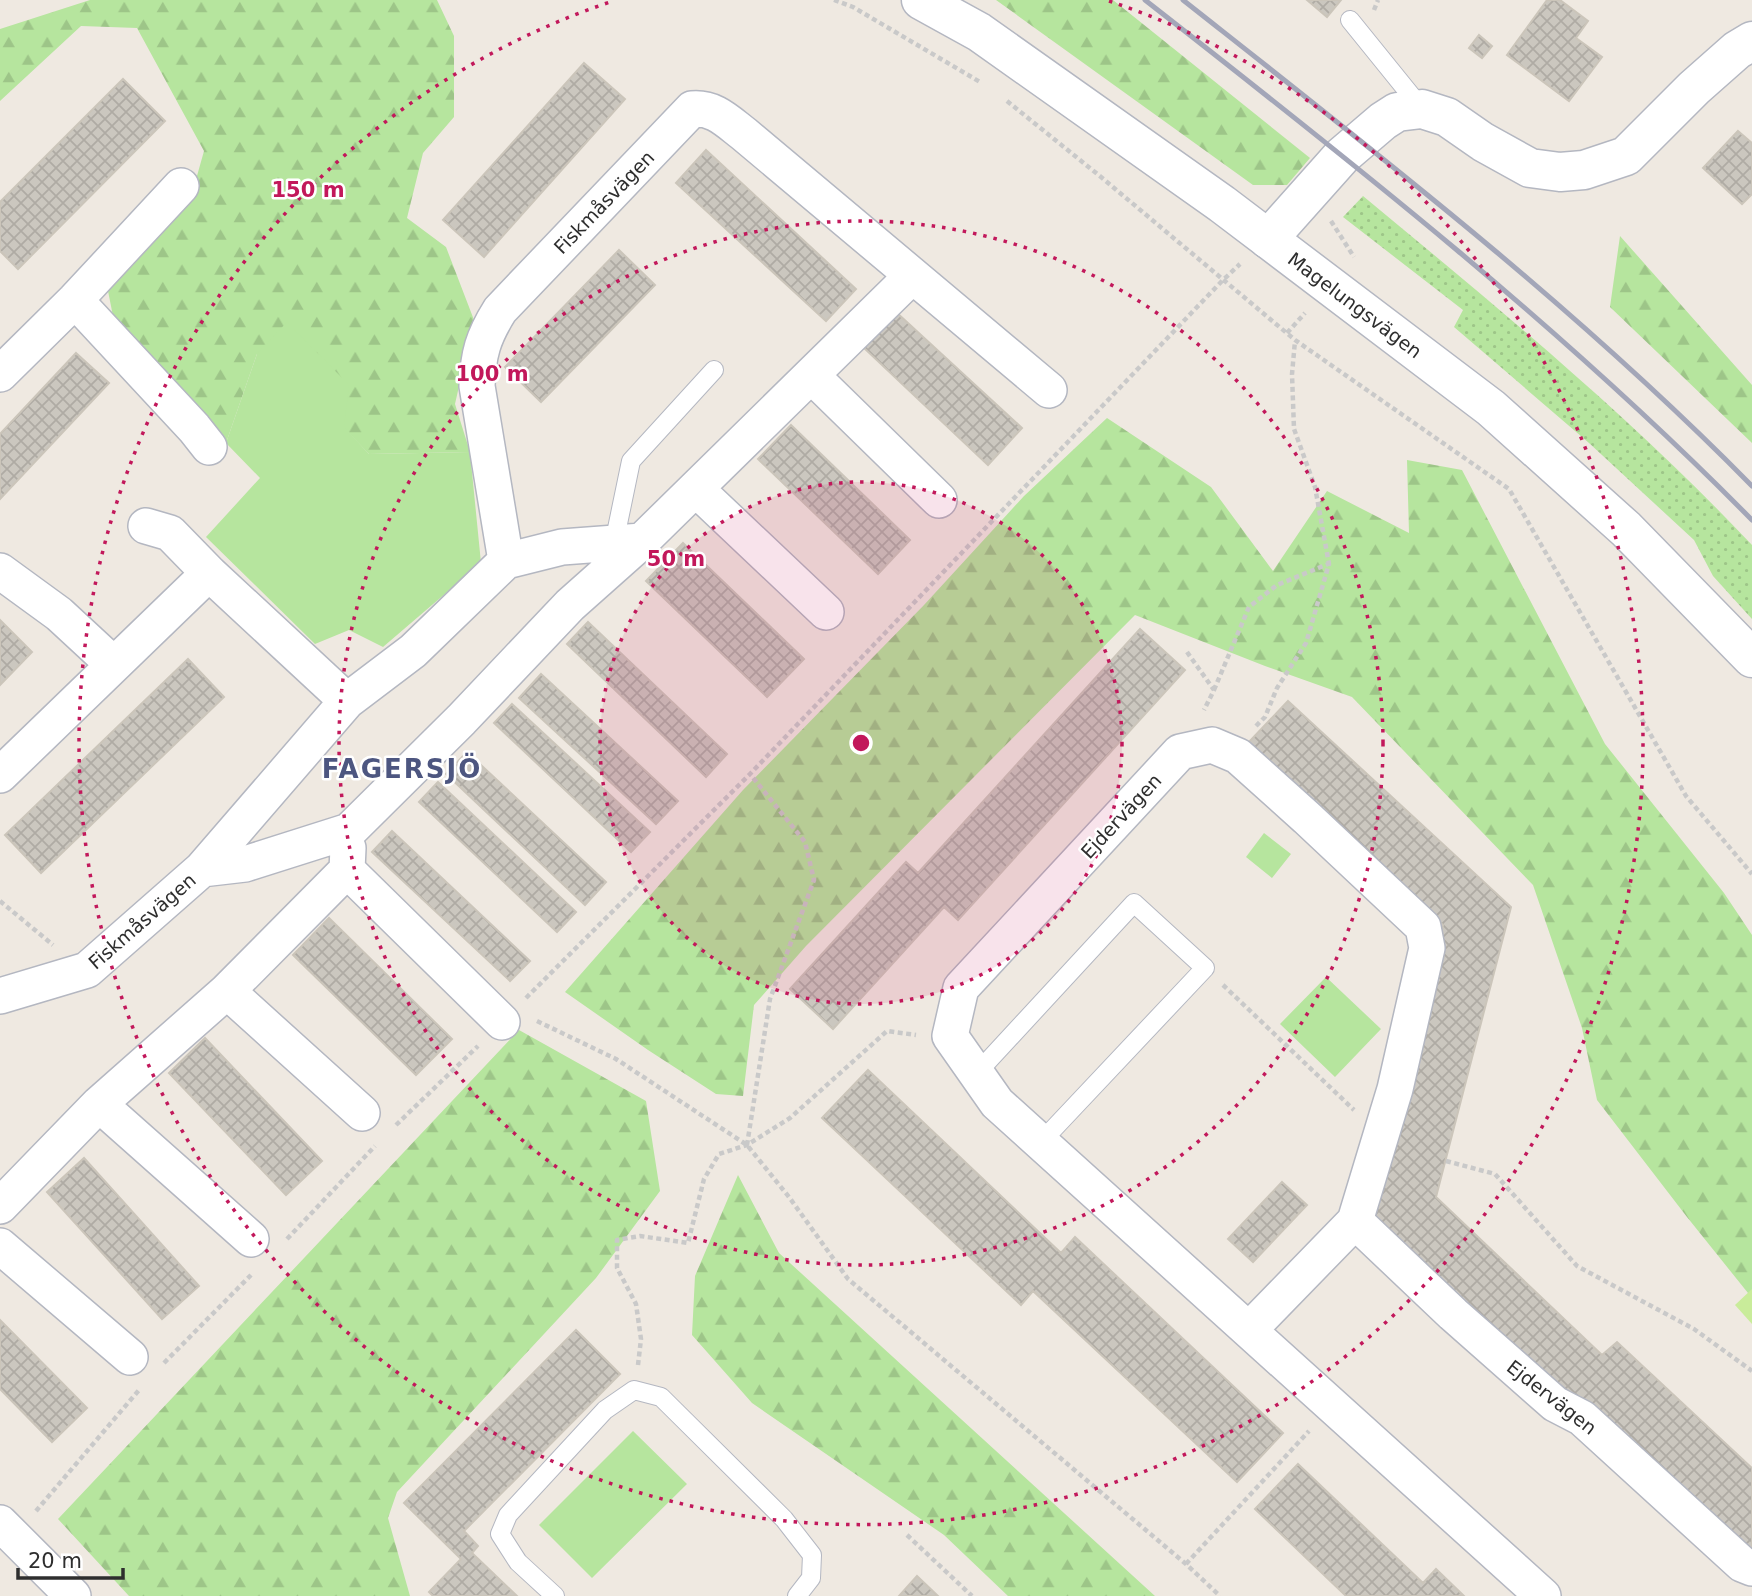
<svg xmlns="http://www.w3.org/2000/svg" width="1752" height="1596" font-family="'DejaVu Sans',sans-serif">
	<style>
		.grass { fill: url(#grass-dots) }
		.forest { fill: url(#forest-firs) }
		.park { fill: #b6e59e }
		.pitch { fill: #c9ec9a }
		.building { fill: url(#building-cross-hatch); stroke: #cbc5ba; stroke-width: 2 }
		.lines { fill: none; stroke-linecap: round; stroke-linejoin: round }
		.service-casing { stroke: #b4b7c1; stroke-width: 20 }
		.minor-casing { stroke: #b4b7c1; stroke-width: 38 }
		.tertiary-casing { stroke: #b4b7c1; stroke-width: 41 }
		.secondary-casing { stroke: #b4b7c1; stroke-width: 41 }
		.path { stroke: #c9c9c9; stroke-width: 4.5; stroke-dasharray: 5 3.5; stroke-linecap: butt }
		.service { stroke: #fff; stroke-width: 18 }
		.minor { stroke: #fff; stroke-width: 35 }
		.tertiary { stroke: #fff; stroke-width: 38 }
		.secondary { stroke: #fff; stroke-width: 38 }
		.rail { stroke: #a3a6b8; stroke-width: 5 }
		.ring { fill: none; stroke: #c2185b; stroke-width: 3.5; stroke-dasharray: 3.5 7 }
		.labels { text-anchor: middle; dominant-baseline: central; stroke-width: 5; stroke-linejoin: round; paint-order: stroke }
		.street-label { font-size: 19px; fill: #2e2e2e; stroke: #fff }
		.district-label { font-size: 26px; font-weight: bold; letter-spacing: 2px; fill: #4d5680; stroke: #fff }
		.centre { fill: #c2185b; stroke: #fff; stroke-width: 3.5 }
		.ring-label { font-size: 21px; text-anchor: middle; font-weight: bold; fill: #c2185b; stroke: #fff; stroke-width: 5; stroke-linejoin: round; paint-order: stroke }
	</style>
	<defs>
		<pattern id="grass-dots" width="8" height="8" patternUnits="userSpaceOnUse" patternTransform="scale(1.75)"><rect width="8" height="8" fill="#b6e59e"/><path d="M2 2h.1M6 6h.1" fill="none" stroke="#9dc588" stroke-width="1.8" stroke-linecap="round"/></pattern>
		<pattern id="forest-firs" width="22" height="20" patternUnits="userSpaceOnUse" patternTransform="scale(1.75)"><rect width="22" height="20" fill="#b6e59e"/><path d="M5 1l3.5 6h-7zM16 11l3.5 6h-7z" fill="#9dc588"/></pattern>
		<pattern id="building-cross-hatch" width="8" height="8" patternUnits="userSpaceOnUse" patternTransform="scale(1.75)"><rect width="8" height="8" fill="#cbc7bf"/><path d="M0 0l8 8M0 8l8-8" fill="none" stroke="#afaba4"/></pattern>
	</defs>
	<rect width="100%" height="100%" fill="#efe9e1"/>
	<!-- grass -->
	<path class="grass" d="M1363,196C1497,307 1632,418 1752,545V619L1713,576L1694,540L1589,443L1454,327L1463,310L1343,217Z"/>
	<!-- forest -->
	<path class="forest" d="M90,0H437L454,36V117L423,153L407,218L446,247L474,320L455,404L470,452L369,454L344,428L257,354L226,443L114,321L107,286L195,183L204,151L137,28L81,26L0,101V29Z
		M996,0H1113L1310,158L1287,185H1253Z
		M1620,236L1752,385V443L1610,307Z
		M1107,418L1211,487L1273,571L1327,491L1409,533L1407,460L1462,470L1605,744L1724,893L1752,935V1298L1687,1217L1597,1100L1582,1028L1533,885L1352,697L1265,666L1135,615L806,946L754,1005L743,1096L716,1094L648,1050L565,992L743,790L924,605L1024,496Z
		M519,1030L646,1101L660,1191L596,1278L397,1492L388,1518L410,1596H129L58,1519Z
		M738,1175L779,1253L1155,1596H1008L944,1535L752,1403L692,1335L695,1276Z"/>
	<!-- park -->
	<path class="park" d="M287,322L349,385L344,427L369,454L470,452L481,563L383,647L349,630L315,644L206,537L260,478L226,443L257,354Z
		M1264,833L1291,854L1272,878L1246,857Z
		M1326,977L1381,1029L1335,1077L1280,1024Z
		M633,1431L687,1484L592,1578L539,1525Z"/>
	<!-- pitch -->
	<path class="pitch" d="M1752,1289V1324L1735,1305Z"/>
	<!-- building -->
	<path class="building" d="M1307,0H1341L1327,17Z
		M1547,0H1560L1588,21L1576,38L1602,57L1569,101L1507,55Z
		M1479,35L1492,46L1482,58L1469,48Z
		M584,63L625,99L484,257L443,220Z
		M123,79L165,121L18,269L0,251V202Z
		M1738,131L1752,143V194L1742,204L1703,168Z
		M706,150L856,289L826,321L676,183Z
		M619,250L655,285L541,402L505,367Z
		M896,312L1022,428L988,465L864,348Z
		M76,353L109,383L0,499V434Z
		M791,425L910,540L878,574L758,459Z
		M683,543L804,659L767,697L646,581Z
		M0,620L32,652L0,685Z
		M588,622L727,754L706,777L567,644Z
		M1140,629L1185,670L958,920L944,907L833,1029L790,989L906,862L918,873Z
		M188,659L224,697L41,873L5,835Z
		M541,674L678,801L656,824L519,698Z
		M1288,701L1511,907L1436,1197L1602,1355L1617,1342L1752,1468V1557L1564,1401L1369,1221L1443,925L1248,743Z
		M512,704L650,832L631,852L494,723Z
		M467,752L606,882L585,905L446,774Z
		M438,782L576,912L557,932L419,802Z
		M392,831L530,961L510,981L372,852Z
		M329,918L452,1039L416,1075L293,955Z
		M205,1038L322,1161L286,1195L169,1073Z
		M868,1070L1061,1253L1075,1237L1283,1433L1237,1482L1033,1291L1021,1305L822,1118Z
		M84,1158L199,1286L162,1319L47,1192Z
		M1282,1182L1307,1205L1253,1262L1228,1239Z
		M0,1320L87,1408L52,1442L0,1389Z
		M576,1330L620,1374L464,1531L478,1546L472,1553L517,1596H433L429,1592L461,1559L404,1503Z
		M1298,1464L1423,1583L1436,1569L1464,1596H1346L1255,1509Z
		M917,1576L938,1596H899Z"/>
	<g class="lines">
		<!-- service casing -->
		<g class="service-casing">
			<path id="service" d="M1350,20L1422,109
				M614,543L631,461L714,370
				M976,1074L1134,903L1205,968L1041,1142
				M555,1596L518,1562L500,1534L508,1515L605,1410L634,1390L661,1397L784,1519L812,1555L811,1578L797,1596"/>
		</g>
		<!-- minor casing -->
		<g class="minor-casing">
			<path id="minor" d="M75,300L194,428L209,447
				M0,374L75,300L181,186
				M812,376L939,500
				M696,489L826,612
				M146,526L170,533L209,573L347,701
				M506,561L477,386C478,354 483,337 500,310L692,109C714,107 727,121 744,134L1049,390
				M0,571L59,614L113,664
				M0,775L209,573
				M348,848L347,870L502,1022
				M202,869L245,864L349,831L461,720L570,605L642,541L912,276
				M347,870L227,991L362,1113
				M227,991L99,1104L251,1239
				M0,996L87,970L202,869L347,701L413,651L506,561L562,547L642,541
				M0,1206L99,1104
				M1355,1221L1453,1314L1555,1404L1582,1418L1742,1564L1752,1568
				M0,1246L130,1357
				M1249,1330L1355,1221L1395,1089L1427,948L1423,927L1307,818L1238,756L1212,745L1180,752L961,988L950,1036L997,1103L1543,1596
				M0,1523L73,1596"/>
		</g>
		<!-- tertiary casing -->
		<g class="tertiary-casing">
			<path id="tertiary" d="M1268,239L1342,156L1383,121L1397,112L1422,109L1447,117L1483,142L1530,168L1560,172L1584,170L1626,156L1694,88L1737,50L1752,41"/>
		</g>
		<!-- secondary casing -->
		<g class="secondary-casing">
			<path id="secondary" d="M921,0L979,32L1222,204L1491,408L1626,529L1752,658"/>
		</g>
		<!-- path -->
		<path class="path" d="M834,0L853,7L980,82
			M1374,10L1378,0
			M1007,101L1101,177L1295,340L1509,489L1686,796L1752,874
			M1331,221L1354,257
			M1287,333L1305,313
			M1187,652L1214,690L1204,710
			M1214,690L1249,607L1277,585L1328,564
			M1256,726L1265,717L1277,688L1306,643L1329,564L1315,487L1294,429L1292,374L1295,341
			M0,901L53,945
			M1223,985L1354,1110
			M526,998L750,774L1222,281L1240,264
			M537,1021L616,1059L747,1145L789,1197L848,1279L1186,1564L1220,1596
			M396,1125L478,1046
			M747,1145L770,999L814,880L805,842L750,774
			M1446,1161L1495,1174L1577,1266L1694,1329L1752,1371
			M287,1239L375,1146
			M164,1363L251,1275
			M638,1365L641,1339L636,1304L617,1268V1240L640,1236L688,1243L704,1179L719,1154L747,1145L790,1118L887,1031L916,1035
			M36,1511L139,1390
			M907,1535L972,1596
			M1186,1564L1309,1431"/>
		<!-- service -->
		<use href="#service" class="service"/>
		<!-- minor -->
		<use href="#minor" class="minor"/>
		<!-- tertiary -->
		<use href="#tertiary" class="tertiary"/>
		<!-- secondary -->
		<use href="#secondary" class="secondary"/>
		<!-- rail -->
		<path class="rail" d="M1145,0C1355,164 1565,330 1752,520
			M1183,0C1378,154 1577,308 1752,486"/>
	</g>
	<!-- distance rings -->
	<circle cx="861" cy="743" r="261" fill="#c2185b" fill-opacity=".12"/>
	<g class="ring">
		<circle cx="861" cy="743" r="261"/>
		<circle cx="861" cy="743" r="522"/>
		<path d="M1109 1A782 782 0 1 1 613 1"/>
	</g>
	<g class="labels">
		<!-- street labels -->
		<g class="street-label">
			<text transform="translate(604 202) rotate(-46)">Fiskmåsvägen</text>
			<text transform="translate(1355 305) rotate(37)">Magelungsvägen</text>
			<text transform="translate(1121 816) rotate(-47)">Ejdervägen</text>
			<text transform="translate(142 921) rotate(-41)">Fiskmåsvägen</text>
			<text transform="translate(1552 1397) rotate(38)">Ejdervägen</text>
		</g>
		<!-- district labels -->
		<g class="district-label">
			<text x="402" y="769">FAGERSJÖ</text>
		</g>
	</g>
	<circle cx="861" cy="743" r="10" class="centre"/>
	<g class="ring-label">
		<text x="308" y="197">150 m</text>
		<text x="492" y="381">100 m</text>
		<text x="676" y="566">50 m</text>
	</g>
	<!-- scale -->
	<path d="M18 1568v10h105v-10" fill="none" stroke="#2e2e2e" stroke-width="3.5"/>
	<text x="28" y="1568" font-size="21" fill="#2e2e2e" stroke="#ffffff" stroke-width="5" paint-order="stroke">20 m</text>
</svg>
